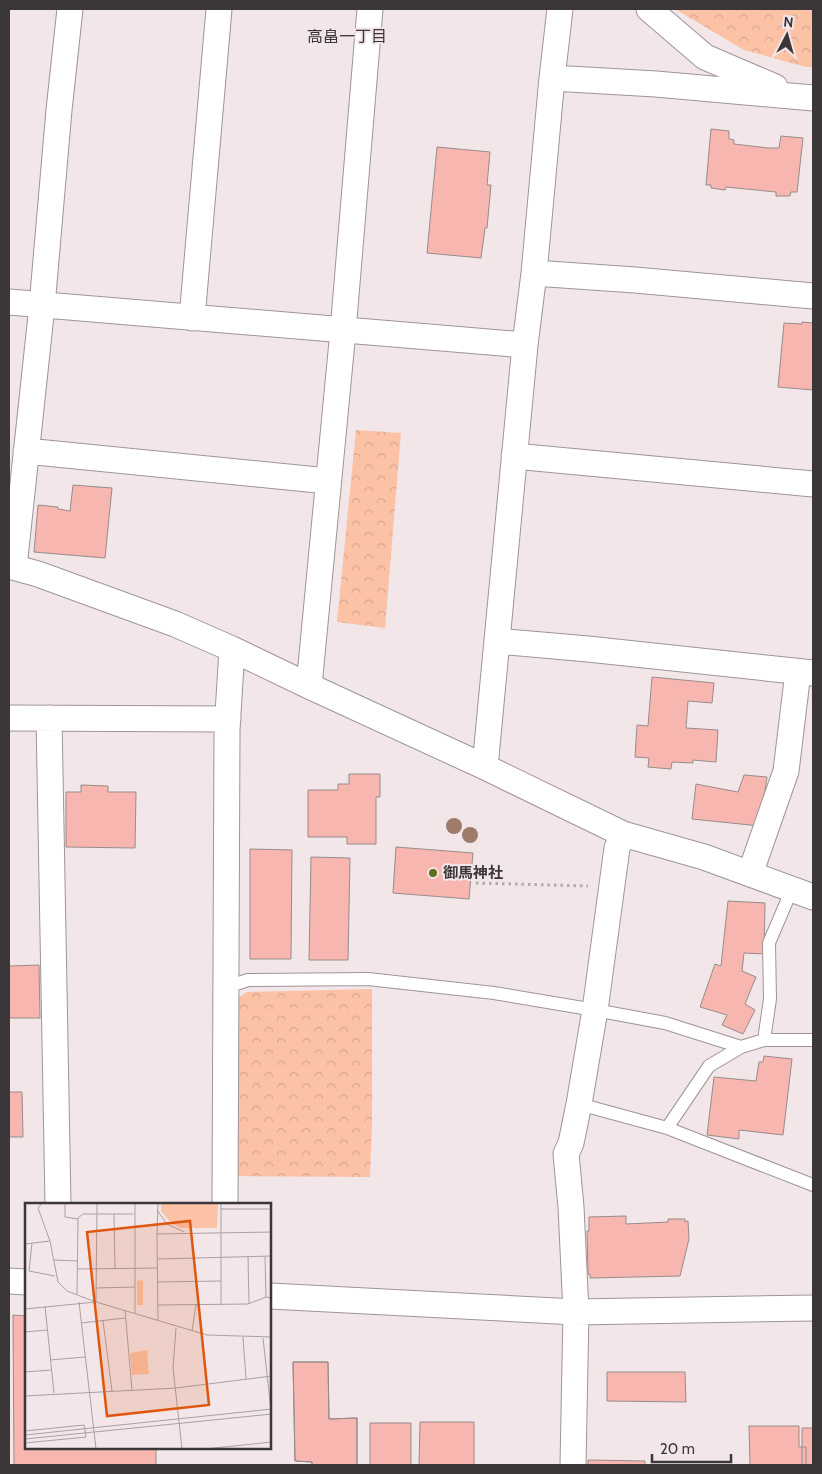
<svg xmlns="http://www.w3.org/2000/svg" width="822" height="1474" font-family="Cabin,'Noto Sans JP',sans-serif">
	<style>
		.park { fill: url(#park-crowns) }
		.building { fill: #f8b6b1; stroke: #978c8b }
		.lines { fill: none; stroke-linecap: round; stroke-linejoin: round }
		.lane-casing { stroke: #9f9497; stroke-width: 14 }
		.street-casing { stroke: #9f9497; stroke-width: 27 }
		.path { stroke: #b3a9ab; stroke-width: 3; stroke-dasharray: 2.5 4; stroke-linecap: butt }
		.lane { stroke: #fff; stroke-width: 12 }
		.street { stroke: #fff; stroke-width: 25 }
		.tree { fill: #9d7c6c }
		.poi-dot { fill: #606f1a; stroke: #f2e6e9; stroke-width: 2 }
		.labels { text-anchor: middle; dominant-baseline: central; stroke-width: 4; stroke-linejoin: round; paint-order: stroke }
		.poi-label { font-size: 15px; font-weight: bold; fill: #3b3637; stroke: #f2e6e9; text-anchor: start }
		.neighbourhood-label { font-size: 16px; fill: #3b3637; stroke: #f2e6e9 }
		.inset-road { fill: none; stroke: #a9a0a2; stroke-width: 1 }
		.view { fill: #df570e; fill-opacity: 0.15; stroke: #df570e; stroke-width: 2.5 }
		.inset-edge { fill: none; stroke: #3b3637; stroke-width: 2.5 }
	</style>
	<defs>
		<pattern id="park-crowns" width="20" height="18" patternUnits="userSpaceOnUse" patternTransform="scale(1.25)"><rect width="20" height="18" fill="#fbc2a6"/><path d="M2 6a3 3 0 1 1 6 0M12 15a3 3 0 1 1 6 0" fill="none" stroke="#d8a790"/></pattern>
	</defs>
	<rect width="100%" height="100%" fill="#f2e6e9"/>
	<!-- park -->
	<path class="park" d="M675,9H813V67H806L744,50Z
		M356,430L401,433L385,628L337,622Z
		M372,989V1122L370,1177L237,1176L235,1000L247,992Z"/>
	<!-- building -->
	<path class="building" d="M711,129L729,131V139L734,140V144L768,148H779L781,136L803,138L797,192H791L790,196H776V192L726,187L725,190L711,188V185H706Z
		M437,147L490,152L487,185H491L487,228H485L481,258L427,253Z
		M802,322L813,323V390L778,387L784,323L802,324Z
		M73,485L112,488L105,558L34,552L38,505L58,507V509L70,511Z
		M652,677L714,683L712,703L688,701L686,728L718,730L716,762L693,760V763L672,762L671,769L648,767L649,758L635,757L637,725L648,726Z
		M349,774H380V797H376V844H347V837H308V790H338V784H349Z
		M744,775L767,777L760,826L692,819L696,784L738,792Z
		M81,785L108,786V792H136L135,848L66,847V792H81Z
		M396,847L473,853L469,899L393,893Z
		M250,849L292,850L291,959H250Z
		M311,857L350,858L348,960H309Z
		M728,901L765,903L764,954L744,953L742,971L756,977L745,1004L755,1010L743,1034L722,1025L727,1015L700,1007L715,964L721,966Z
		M39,965L40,1018H9V966Z
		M764,1056L792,1059L783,1135L739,1130V1139L707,1135L714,1077L756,1081L759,1062H763Z
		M9,1092H22L23,1137H9Z
		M626,1216V1224L668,1222V1219H685V1222L688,1221L689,1239L680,1276L590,1278V1274H588L587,1231H589V1217Z
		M25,1304H26V1448H156V1465H14L13,1315L26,1316Z
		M293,1362H328L329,1419L357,1418V1465H312V1462L295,1461Z
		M293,1362H328L329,1419L357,1418V1465H312V1462L295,1461Z
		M607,1372H685L686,1402L607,1401Z
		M420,1422H474V1465H419Z
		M370,1423H411V1465H370Z
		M749,1426H799V1447H806V1465H750Z
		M802,1428H813V1465H802Z
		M588,1460L645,1461V1465H588Z"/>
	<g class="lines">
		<!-- lane casing -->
		<g class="lane-casing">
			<path id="lane" d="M227,987L248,980L368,979L494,993L595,1010L665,1023L741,1047L764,1040H813
				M764,1040L770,999L769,943L792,889
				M579,1104L667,1128L813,1185
				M667,1128L709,1066L741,1047"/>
		</g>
		<!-- street casing -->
		<g class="street-casing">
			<path id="street" d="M649,9L705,57L775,87
				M552,78L560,9
				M534,273L635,280L813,296
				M9,302L525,345
				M192,318L219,9
				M26,451L328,481
				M514,456L813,484
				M9,564L14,567L42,306L59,110L70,9
				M9,566L38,574L175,624L232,649L309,686L485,767L623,834L704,857L813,897
				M497,641L588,649L813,673
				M309,686L343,331L370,9
				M9,718L228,719
				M49,718L58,1204
				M485,767L525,345L534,273L552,78L656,84L813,98
				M750,874L786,771L798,672
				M225,1204L227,730L232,649
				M9,1281L26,1282
				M270,1296L576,1312L813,1308
				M573,1465L576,1312L571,1207L566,1154L571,1143L579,1104L595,1010L617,848L623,834"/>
		</g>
		<!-- path -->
		<path class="path" d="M476,883L588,886"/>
		<!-- lane -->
		<use href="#lane" class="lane"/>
		<!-- street -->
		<use href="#street" class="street"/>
	</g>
	<!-- trees -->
	<g class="tree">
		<circle cx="454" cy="826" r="8"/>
		<circle cx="470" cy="835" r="8"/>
	</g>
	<!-- markers -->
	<circle class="poi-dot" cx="433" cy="873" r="5"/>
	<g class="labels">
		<!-- poi labels -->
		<g class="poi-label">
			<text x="443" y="873">御馬神社</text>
		</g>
		<!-- neighbourhood labels -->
		<g class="neighbourhood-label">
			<text x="347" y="36">高畠一丁目</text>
		</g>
	</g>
	<!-- overview -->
	<g transform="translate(25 1203)">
		<rect width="246" height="246" fill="#f2e6e9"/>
		<path d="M136,0H193L192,25H156L147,21L136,8ZM118,77V102H112V78ZM122,147L124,171L107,172L105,150Z" fill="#fbc2a6"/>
		<path class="inset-road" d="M17,0L13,5L25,38M40,0V14L53,16M110,0V110M196,0V102M196,6H247M132,7L142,21L159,29M89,11L90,66M132,31L133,0M7,40L4,68L30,73M0,41L25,38L33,79L42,88L71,99L72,0M223,54L224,101M240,54L241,94M133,56L247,53M29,57L53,58M53,66L132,65M132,79L196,78M71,85L110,84M52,91L53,15L58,11H108M54,99L71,246M133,102L223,101L241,94L247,95M20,103L29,190M0,106L71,99L182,132L247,134M100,107L107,187M78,118L87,188M133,118L132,31L247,29M56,120L100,115M151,125L148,165L157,246M167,128L171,102M0,129L22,127M218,134L221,176M238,135L246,207M25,157L60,154M0,169L26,167M0,193L151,185L247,173M0,228L59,222L61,234L0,240M0,232L247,206M0,236L247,211M180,246L247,239"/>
		<path class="view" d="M165,18L184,202L82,213L62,29Z"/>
		<rect width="246" height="246" class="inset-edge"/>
	</g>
	<!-- border -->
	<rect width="822" height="1474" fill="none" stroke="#3b3637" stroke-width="20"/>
	<!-- north arrow -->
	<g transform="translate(787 35) rotate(6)" stroke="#f2e6e9" stroke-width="4" paint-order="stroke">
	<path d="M0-4L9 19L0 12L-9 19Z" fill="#3b3637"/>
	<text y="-8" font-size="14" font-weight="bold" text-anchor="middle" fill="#3b3637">N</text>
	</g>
	<!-- scale -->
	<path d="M652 1454v8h79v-8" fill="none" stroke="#3b3637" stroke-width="2.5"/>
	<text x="660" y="1454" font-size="15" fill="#3b3637" stroke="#f2e6e9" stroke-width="4" paint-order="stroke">20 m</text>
</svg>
